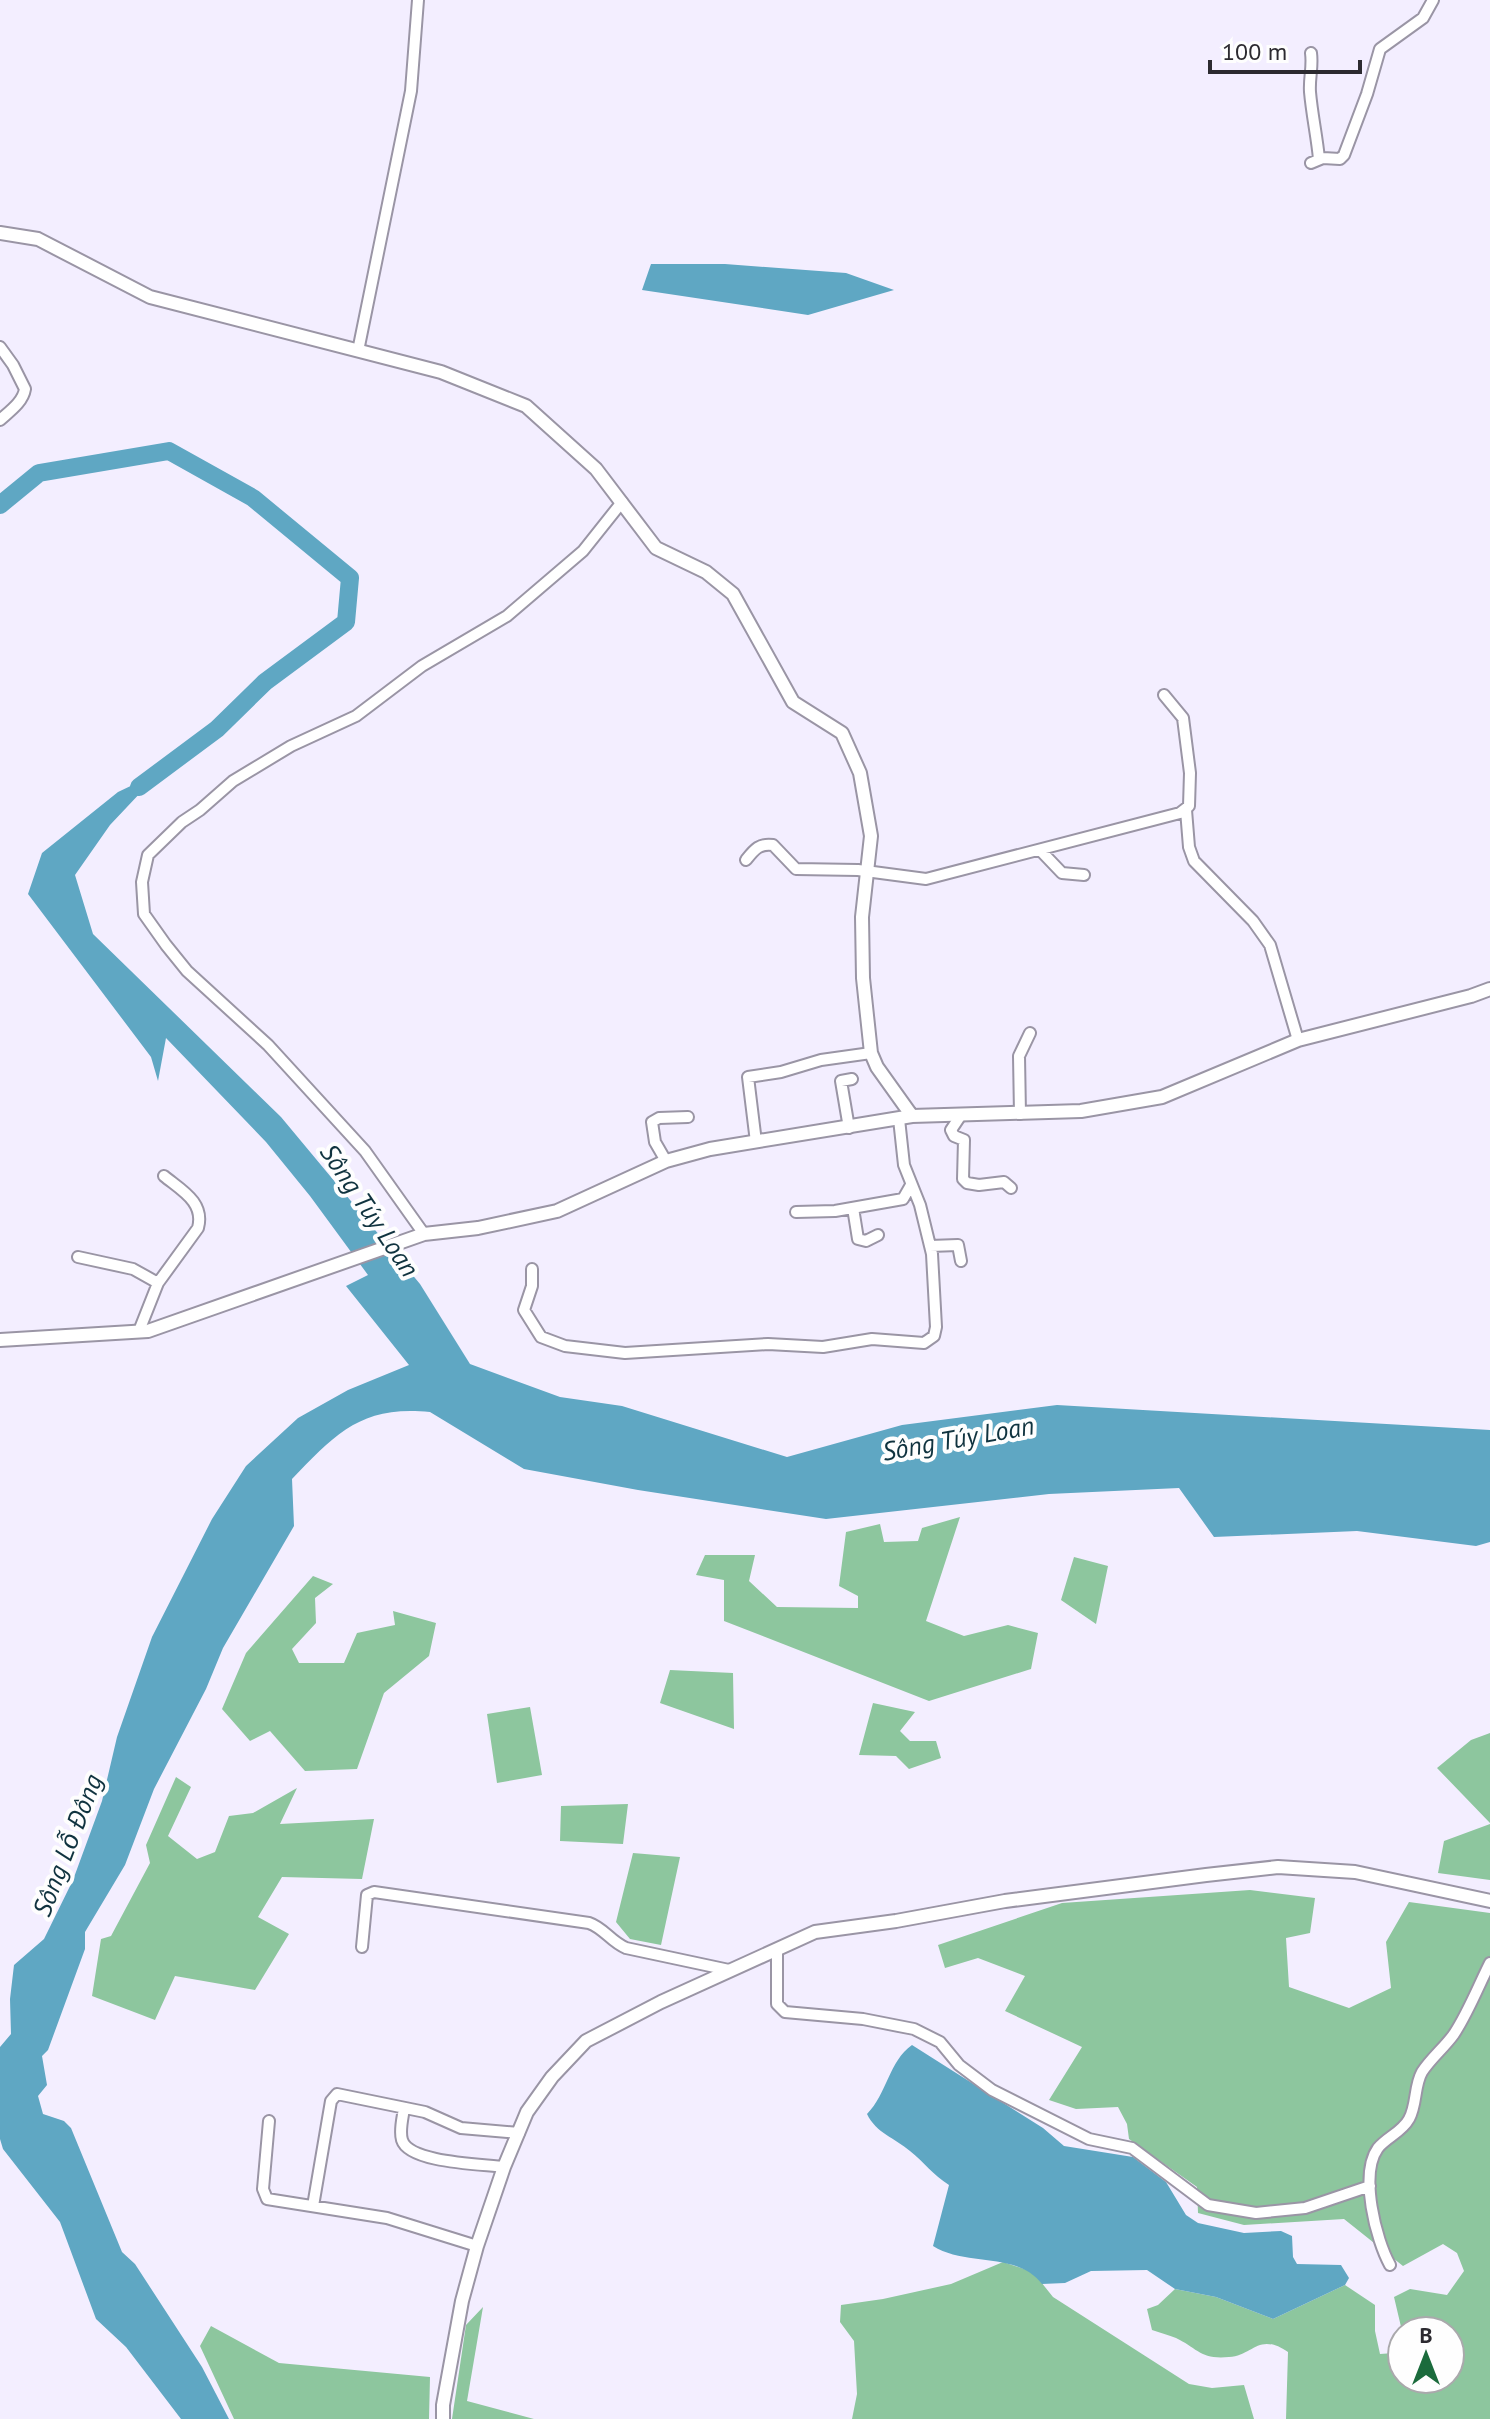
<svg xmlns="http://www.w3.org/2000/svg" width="1490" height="2419" font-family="'PT Sans',sans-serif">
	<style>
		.forest { fill: #8dc69e }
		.water { fill: #5fa7c3 }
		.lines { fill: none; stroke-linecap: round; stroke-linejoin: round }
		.river { stroke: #5fa7c3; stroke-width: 18 }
		.minor-casing { stroke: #9a95a5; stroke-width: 14 }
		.tertiary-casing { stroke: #9a95a5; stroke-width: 16 }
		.minor { stroke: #fff; stroke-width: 10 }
		.tertiary { stroke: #fff; stroke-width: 12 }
		.labels { text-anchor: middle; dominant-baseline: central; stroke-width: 8; stroke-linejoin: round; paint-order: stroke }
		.water-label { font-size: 26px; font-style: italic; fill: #10333f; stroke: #fefefe }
	</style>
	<rect width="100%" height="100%" fill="#f3eeff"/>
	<!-- forest -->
	<path class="forest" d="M960,1517L926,1621L964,1636L1008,1625L1038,1633L1031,1669L929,1701L724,1621V1580L696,1575L705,1555H755L749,1581L777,1607L858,1608V1596L839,1586L846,1532L880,1524L884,1542L918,1541L922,1528Z
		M1074,1557L1108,1566L1096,1624L1061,1600Z
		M313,1576L333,1584L315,1598L316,1623L292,1649L299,1663H344L357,1633L395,1625L393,1611L436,1623L429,1656L384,1693L357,1769L305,1771L270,1731L250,1741L222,1709L246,1653Z
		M670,1670L733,1673L734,1729L660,1703Z
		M873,1703L915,1712L900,1731L910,1741H936L941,1758L909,1769L896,1756L859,1755Z
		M530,1707L542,1775L497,1783L487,1714Z
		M1490,1733V1823L1437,1768L1471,1740Z
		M176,1777L191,1787L168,1836L197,1859L215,1852L229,1816L253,1813L297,1788L280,1824L374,1819L362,1879L282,1877L258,1917L289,1934L255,1990L175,1976L155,2020L92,1996L101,1939L111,1936L150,1863L146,1845Z
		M628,1804L623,1844L560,1841L561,1806Z
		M1490,1824V1880L1438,1873L1444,1841Z
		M633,1853L680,1857L661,1945L630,1939L616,1922Z
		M1250,1890L1315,1898L1310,1933L1286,1938L1289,1987L1349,2008L1391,1988L1386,1942L1409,1902L1490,1913V2419H1286L1288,2352C1258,2332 1254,2355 1229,2357C1201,2360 1197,2348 1176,2338C1169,2335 1160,2333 1152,2330L1147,2309L1158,2305L1175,2289L1216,2297L1273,2319L1345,2285L1375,2305V2331L1380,2354L1394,2353L1402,2347V2379H1450V2331H1402L1394,2297L1410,2289L1447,2295L1464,2271L1457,2253L1443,2244L1403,2266L1344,2219L1244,2225L1198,2213L1197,2187L1129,2139L1127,2124L1118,2107L1076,2109L1049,2100L1082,2047L1005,2011L1025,1976L978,1958L945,1968L938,1945L1062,1903Z
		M1003,2262L1033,2272L1053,2297L1189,2384L1212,2388L1244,2385L1254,2419H852L857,2394L854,2341L840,2322L841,2305L883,2299L951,2284Z
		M483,2307L467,2401L534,2419H452L466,2325Z
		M211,2326L279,2363L430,2377L429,2419H234L200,2346Z"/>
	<!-- water -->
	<path class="water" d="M651,264H725L846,273L894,290L808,315L642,290Z
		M160,772L110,825L75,875L93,934L281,1117L420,1284L470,1364L560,1397L622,1406L787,1457L902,1425L1057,1405L1490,1430V1542L1476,1546L1357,1531L1214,1537L1179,1488L1049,1494L826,1519L638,1490L524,1469L430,1412C362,1405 336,1433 292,1479L294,1526L223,1648L206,1689L154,1789L125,1865L85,1932V1949L48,2050L42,2056L47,2085L38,2096L43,2114L64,2121L71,2128L122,2252L135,2264L202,2367L229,2419H181L126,2347L96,2319L60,2222L3,2149L0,2139V2047L11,2034L10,1999L14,1965L44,1939L73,1880L102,1801L117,1737L152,1637L212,1519L246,1466L298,1418L348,1390L409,1365L346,1286L368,1275L310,1196L266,1142L166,1038L158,1081L151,1057L28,894L42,853L118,792Z
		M912,2045L1043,2128L1064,2146L1133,2157L1166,2182L1186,2215L1198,2223L1244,2233L1281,2231L1292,2236L1293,2257L1297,2264L1341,2265L1349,2278L1345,2285L1273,2319L1216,2297L1175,2289L1147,2270L1091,2271L1065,2283L1042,2284C1016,2251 966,2267 933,2246L949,2185C933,2175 924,2162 910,2151C895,2138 876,2133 867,2114C887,2094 889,2061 912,2045Z"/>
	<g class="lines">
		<!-- river -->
		<path class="river" d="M0,505L39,473L169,451L253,498L350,578L346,622L265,682L217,729L139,787"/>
		<!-- minor casing -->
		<g class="minor-casing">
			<path id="minor" d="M1311,53C1313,67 1309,78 1310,92C1312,115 1317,137 1319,159
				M1311,163L1323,158L1340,159L1344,155L1367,94L1380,49L1423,18L1433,0
				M0,347L13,365L25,389C23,402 10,411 0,420
				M358,351L411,91L418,0
				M1186,810L1189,847L1194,861L1253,921L1270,945L1298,1040
				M1040,850L1062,873L1084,875
				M746,860C754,850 759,843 773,845L796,869L858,870L926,879L1180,813L1189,806L1190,773L1183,718L1164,695
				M1020,1114L1019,1056L1030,1033
				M961,1115L951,1130L954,1136L964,1140L963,1179L967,1183L979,1185L1004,1182L1011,1188
				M849,1128L841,1081L852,1079
				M756,1142L748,1077L781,1072L821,1060L871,1053
				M666,1161L655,1142L652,1122L659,1118L688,1117
				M853,1208L858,1239L866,1241L878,1235
				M796,1212L835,1211L903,1199L911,1185
				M424,1234L365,1151L268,1045L187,971L166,945L144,914L142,882L148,855L182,822L200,810L233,781L291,746L356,716L422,666L507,616L583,551L622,502
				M930,1246L958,1245L961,1261
				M78,1257L133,1269L158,1283
				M532,1269V1286L524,1310L541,1337L565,1346L625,1353L768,1344L823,1347L872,1339L924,1343L934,1336L936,1327L932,1254L920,1205L904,1165L899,1119
				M139,1331L158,1283L198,1228C205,1202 181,1190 164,1176
				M362,1947L367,1895L374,1892L589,1923C604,1928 611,1942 626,1948L729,1970
				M777,1949V2004L785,2012L863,2019L914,2029L940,2042L959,2065L992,2090L1089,2139L1132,2148L1208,2205L1256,2213L1305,2208L1370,2186
				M404,2108C403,2117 399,2130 402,2140C409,2163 482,2164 504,2167
				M269,2121L263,2189L267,2199L387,2218L477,2246
				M313,2206L331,2101L337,2094L425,2112L461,2128L519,2133
				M1390,2265C1376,2240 1359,2174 1378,2148C1387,2137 1402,2132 1409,2119C1417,2105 1414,2086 1422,2072C1431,2058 1444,2048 1454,2034C1468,2013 1478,1987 1490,1963"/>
		</g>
		<!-- tertiary casing -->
		<g class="tertiary-casing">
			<path id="tertiary" d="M0,233L38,239L150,297L441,372L526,406L596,469L656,548L706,572L733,594L793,702L842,733L860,773L871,836L862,917L863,978L871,1053L877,1067L912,1116
				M0,1340L148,1331L424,1234L478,1228L557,1211L666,1161L710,1149L912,1116L1081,1111L1162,1097L1298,1040L1471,996L1490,989
				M443,2419V2405L462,2301L477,2246L504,2167L527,2112L552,2077L586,2041L661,2002L815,1932L896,1921L1005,1901L1206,1875L1278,1867L1355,1872L1490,1901"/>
		</g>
		<!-- minor -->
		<use href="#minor" class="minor"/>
		<!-- tertiary -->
		<use href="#tertiary" class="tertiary"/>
	</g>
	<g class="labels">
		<!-- water labels -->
		<g class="water-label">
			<text transform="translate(370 1210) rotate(56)">Sông Túy Loan</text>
			<text transform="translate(958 1438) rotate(-10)">Sông Túy Loan</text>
			<text transform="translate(67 1845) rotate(-69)">Sông Lỗ Đông</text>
		</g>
	</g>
	<!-- north arrow -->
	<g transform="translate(1426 2355)"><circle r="38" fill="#fefefe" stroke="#aaa9ac" stroke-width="2"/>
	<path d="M0-6L14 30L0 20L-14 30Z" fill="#1b6b3c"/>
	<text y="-12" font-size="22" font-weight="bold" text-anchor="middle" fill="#2c2a30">B</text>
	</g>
	<!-- scale -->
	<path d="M1210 60v12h150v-12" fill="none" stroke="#2c2a30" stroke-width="4"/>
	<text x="1222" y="60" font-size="24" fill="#2c2a30" stroke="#fefefe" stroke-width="6" paint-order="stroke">100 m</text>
</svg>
